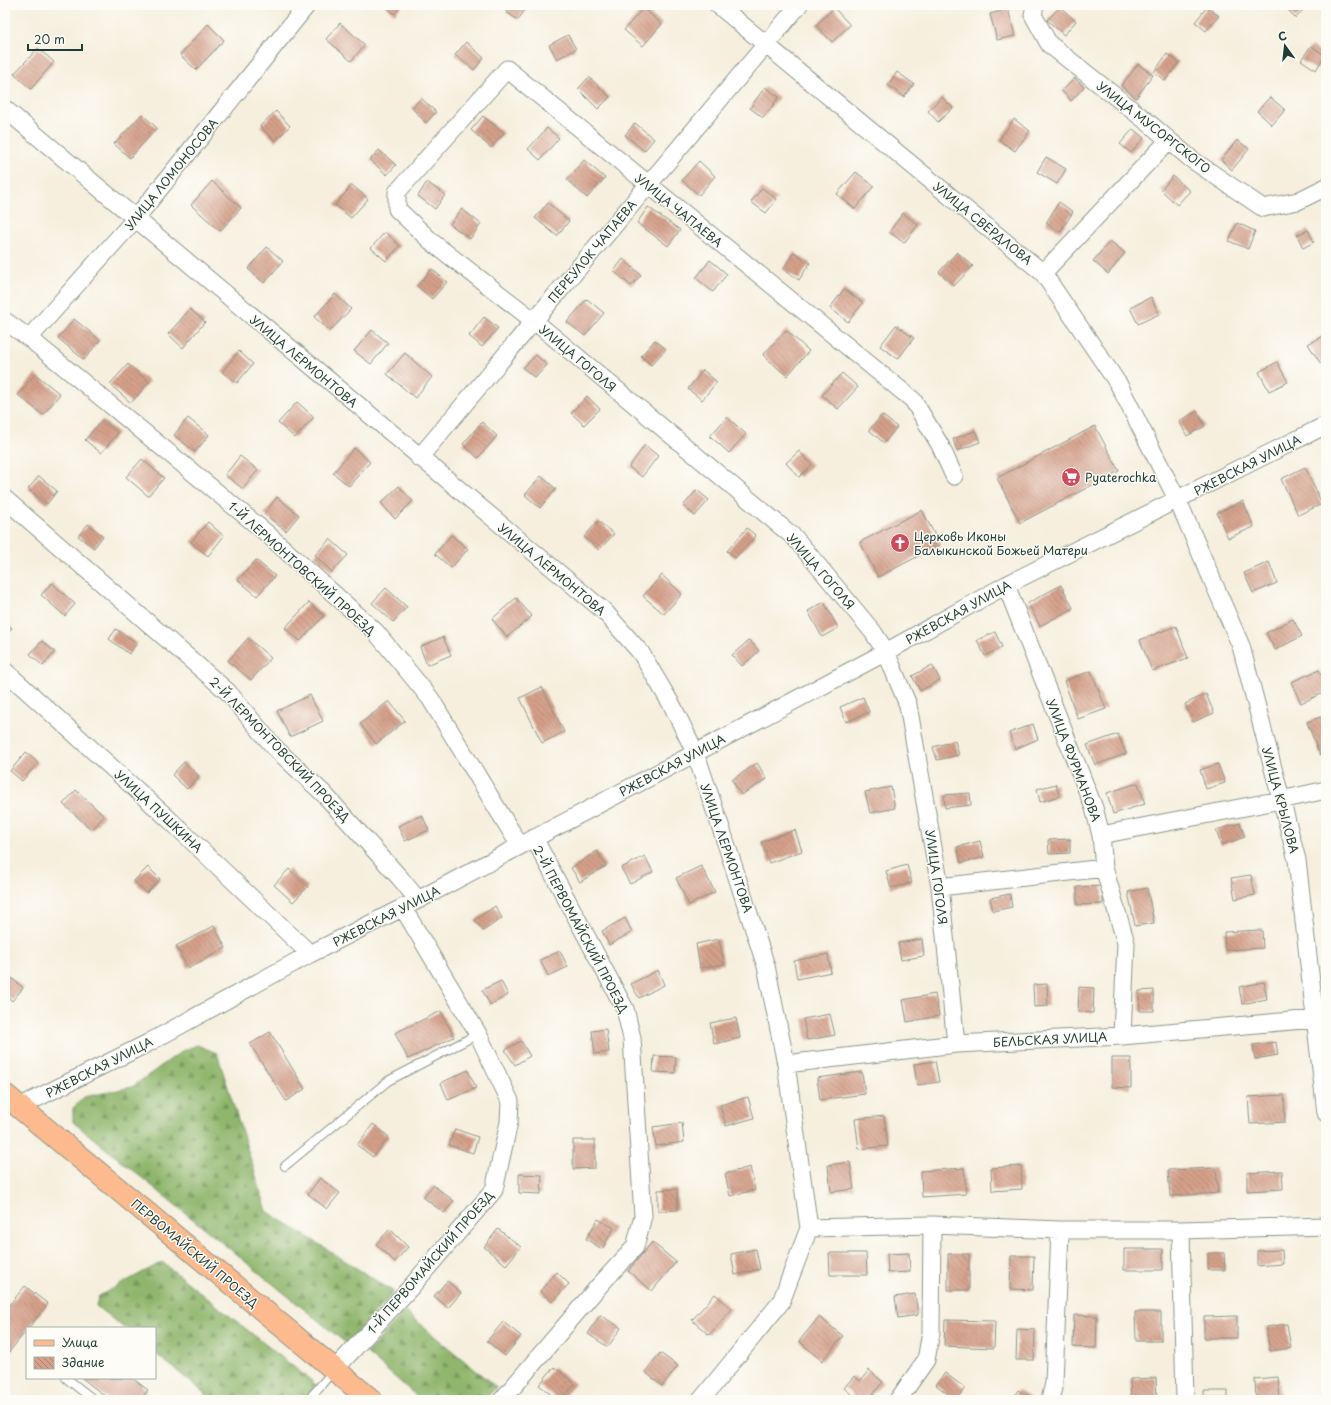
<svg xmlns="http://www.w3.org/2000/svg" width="1331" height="1405" font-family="'Playpen Sans',sans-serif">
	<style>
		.forest { fill: url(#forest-firs); stroke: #577a50 }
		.building { fill: url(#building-back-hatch) }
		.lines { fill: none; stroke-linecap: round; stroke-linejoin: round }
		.lane-casing { stroke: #8a9689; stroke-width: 10 }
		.street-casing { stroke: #8a9689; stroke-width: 19 }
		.primary-casing { stroke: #8a9689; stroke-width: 24 }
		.lane { stroke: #fff; stroke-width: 8 }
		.street { stroke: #fff; stroke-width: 17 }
		.primary { stroke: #fcba8e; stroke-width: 22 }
		.labels { text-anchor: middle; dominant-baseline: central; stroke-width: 3; stroke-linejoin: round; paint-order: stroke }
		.street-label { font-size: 12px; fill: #1f3d34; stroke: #fdfcf7 }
		.poi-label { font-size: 12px; fill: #1f3d34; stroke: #fdfcf7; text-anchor: start }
	</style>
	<defs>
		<pattern id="forest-firs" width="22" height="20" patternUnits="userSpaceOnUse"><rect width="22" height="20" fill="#8fb66c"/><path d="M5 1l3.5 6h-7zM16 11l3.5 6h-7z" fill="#74955a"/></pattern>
		<pattern id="building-back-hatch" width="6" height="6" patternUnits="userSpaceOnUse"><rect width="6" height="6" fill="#d5a08a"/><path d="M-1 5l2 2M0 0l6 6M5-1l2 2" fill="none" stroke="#ac8472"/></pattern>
	</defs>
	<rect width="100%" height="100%" fill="#fdfcf7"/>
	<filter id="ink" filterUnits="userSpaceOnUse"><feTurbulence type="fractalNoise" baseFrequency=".025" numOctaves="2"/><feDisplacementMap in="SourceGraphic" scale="8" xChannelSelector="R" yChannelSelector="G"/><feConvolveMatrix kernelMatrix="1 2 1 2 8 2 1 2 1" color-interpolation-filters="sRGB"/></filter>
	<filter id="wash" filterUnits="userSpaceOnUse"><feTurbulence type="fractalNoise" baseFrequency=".012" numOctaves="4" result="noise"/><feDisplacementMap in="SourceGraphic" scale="16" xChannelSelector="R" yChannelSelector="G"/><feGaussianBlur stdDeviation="0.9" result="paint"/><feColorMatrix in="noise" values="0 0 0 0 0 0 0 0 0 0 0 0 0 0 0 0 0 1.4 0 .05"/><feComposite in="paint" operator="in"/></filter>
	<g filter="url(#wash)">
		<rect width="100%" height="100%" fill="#f6efde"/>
		<!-- forest -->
		<path class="forest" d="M197,1045L217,1053L267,1211L394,1292L347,1344L73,1122V1108L84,1097L132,1087L182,1051Z
			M162,1262L319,1387L310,1400H213L155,1353V1328H124L96,1306L99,1296Z
			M404,1311L496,1387L485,1400H421L367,1353Z"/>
		<g id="blocks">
			<!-- building -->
			<path class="building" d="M385,5H403L394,14Z
				M512,5H524L527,7L518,20L506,12Z
				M1289,5H1307L1296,18L1286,8Z
				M1060,7L1076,21L1064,35L1047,20Z
				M1207,7L1219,16L1206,31L1195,22Z
				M643,8L662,24L643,46L624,30Z
				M834,8L850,25L832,42L816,25Z
				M1008,9L1015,36L997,40L990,14Z
				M340,23L365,45L351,61L326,39Z
				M208,24L224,40L196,70L180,55Z
				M568,35L576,49L557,59L549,45Z
				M466,42L484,58L474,70L455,55Z
				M1311,46L1325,55L1316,70L1301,60Z
				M38,48L54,62L31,89L14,74Z
				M1167,54L1179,62L1165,81L1154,72Z
				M1138,64L1153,75L1136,98L1121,86Z
				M897,72L914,84L904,97L888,85Z
				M589,77L610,97L598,109L578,89Z
				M1075,78L1084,87L1071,101L1062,91Z
				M765,87L779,97L763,118L750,108Z
				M942,97L953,108L938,122L928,111Z
				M1270,97L1285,110L1272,125L1257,111Z
				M421,98L436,112L426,123L412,108Z
				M276,111L290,126L275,141L260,126Z
				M142,114L157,128L130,158L114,144Z
				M483,116L504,133L491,148L471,130Z
				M1014,119L1030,131L1015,151L999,140Z
				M635,123L654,139L644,151L625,135Z
				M547,128L559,138L540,160L528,149Z
				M1133,129L1144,138L1131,153L1120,144Z
				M1237,140L1249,149L1232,170L1221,160Z
				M379,150L396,165L387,175L370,160Z
				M1046,157L1066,169L1057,184L1037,172Z
				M584,160L605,178L587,198L567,180Z
				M699,161L715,176L699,195L682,180Z
				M856,172L874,186L855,209L837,194Z
				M1173,176L1190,191L1177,205L1161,190Z
				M212,181L241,208L220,231L191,205Z
				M427,182L445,195L435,209L418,196Z
				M352,185L368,199L351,218L335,205Z
				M762,188L777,199L766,213L751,202Z
				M1059,202L1073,212L1060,232L1046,223Z
				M548,203L569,221L557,236L535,218Z
				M648,207L680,230L668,246L637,223Z
				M462,209L481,224L470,239L450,224Z
				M903,213L918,225L904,243L889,232Z
				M1237,223L1255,231L1248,249L1229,241Z
				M1308,230L1314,242L1303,248L1297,235Z
				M385,232L400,246L386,261L371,248Z
				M1110,241L1125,253L1108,274L1093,261Z
				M267,247L283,261L264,283L248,269Z
				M794,252L810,263L799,280L783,269Z
				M957,252L973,266L954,286L939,272Z
				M623,259L641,275L631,286L614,271Z
				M710,260L727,274L713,292L696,278Z
				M432,269L447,282L432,299L417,286Z
				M844,289L863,303L848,322L830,308Z
				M335,294L351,309L330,331L314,317Z
				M1151,297L1159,314L1138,324L1130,308Z
				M587,299L604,313L585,336L567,322Z
				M190,309L205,322L183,348L168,334Z
				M484,317L498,328L482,347L469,336Z
				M74,319L100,340L84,360L58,338Z
				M896,325L914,338L898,359L880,346Z
				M372,330L388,343L371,364L354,351Z
				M786,330L809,351L787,376L763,355Z
				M1324,335L1326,339V361L1321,364L1308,344Z
				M655,340L666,349L651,365L641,356Z
				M239,351L253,364L237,383L222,372Z
				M405,353L432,377L415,398L387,374Z
				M536,355L547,365L535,378L523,368Z
				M1277,362L1288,382L1269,391L1259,372Z
				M128,364L149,382L131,403L110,384Z
				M703,370L717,382L702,400L688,389Z
				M842,373L858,387L838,409L822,395Z
				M35,374L60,394L43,415L18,395Z
				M587,396L600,409L584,425L571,413Z
				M297,402L314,417L295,438L278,423Z
				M1197,411L1205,426L1187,436L1179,421Z
				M882,415L897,427L884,443L869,430Z
				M727,417L746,434L729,453L710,436Z
				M188,418L209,435L195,452L174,435Z
				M102,420L118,433L101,453L85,440Z
				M482,422L497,436L478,458L463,444Z
				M1095,426L1119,471L1020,523L997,478Z
				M975,431L980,442L957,451L953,439Z
				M645,445L658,456L642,477L629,467Z
				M354,448L370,462L349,486L333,473Z
				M799,451L812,465L799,477L786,463Z
				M240,456L258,470L243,489L225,475Z
				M142,459L164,478L148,496L126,477Z
				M1305,467L1322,504L1298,515L1281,479Z
				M39,476L57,491L47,504L28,489Z
				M541,476L556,489L540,508L525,495Z
				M399,486L413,501L395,519L381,503Z
				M697,490L709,500L695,516L683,506Z
				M277,497L299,515L286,531L264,514Z
				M1243,501L1254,527L1228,538L1217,513Z
				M922,510L940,545L878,577L860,542Z
				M598,521L614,534L599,550L584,537Z
				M208,522L224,536L208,556L191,542Z
				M88,524L103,536L94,548L78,536Z
				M747,528L756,536L735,558L727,551Z
				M451,535L468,549L451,568L435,554Z
				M330,539L348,555L332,572L315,555Z
				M256,560L275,576L257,596L238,580Z
				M1269,562L1277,583L1253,593L1244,573Z
				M662,575L682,594L664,614L643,596Z
				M52,583L75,604L65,616L41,595Z
				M1061,585L1073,608L1040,626L1028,603Z
				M386,588L407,607L393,622L372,603Z
				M516,598L532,616L507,637L492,619Z
				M309,602L324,616L300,641L285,628Z
				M824,602L838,628L822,637L808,611Z
				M1293,619L1302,636L1275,650L1266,633Z
				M5,622L12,628L5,636Z
				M1176,626L1188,658L1152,671L1140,640Z
				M116,629L137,643L129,654L109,639Z
				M995,632L1002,647L985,656L977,640Z
				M443,637L451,655L427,665L420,647Z
				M248,638L271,658L251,680L228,661Z
				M749,640L759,651L742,666L732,655Z
				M42,641L55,652L43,666L30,654Z
				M932,665L940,680L920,691L912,676Z
				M1319,670L1326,686V692L1301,703L1291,682Z
				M1091,671L1106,709L1078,719L1064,681Z
				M542,687L564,732L542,743L520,698Z
				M1206,694L1214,713L1193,722L1185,704Z
				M310,695L323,721L290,737L277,711Z
				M863,697L869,712L846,722L840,707Z
				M389,701L405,721L376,744L360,724Z
				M1326,715V753L1320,755L1307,722Z
				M1033,724L1038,739L1015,749L1009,733Z
				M1118,734L1126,754L1095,765L1087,745Z
				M955,741L959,755L937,760L933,747Z
				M26,752L38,763L22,781L10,771Z
				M184,762L199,776L187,789L172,775Z
				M757,763L767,779L741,795L732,780Z
				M1218,764L1225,783L1206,789L1200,770Z
				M1138,783L1145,804L1113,814L1107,793Z
				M1056,784L1059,796L1040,802L1037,789Z
				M891,787L895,808L870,813L865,792Z
				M76,790L104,816L92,830L63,804Z
				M970,793L971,805L945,808L944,795Z
				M422,815L429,830L405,841L398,826Z
				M1240,823L1245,837L1221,845L1216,830Z
				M795,830L802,851L769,863L761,842Z
				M1070,839V853L1049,854L1048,840Z
				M980,841L984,857L961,863L957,847Z
				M597,851L606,866L580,882L571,868Z
				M645,856L653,872L630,884L621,868Z
				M907,865L912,883L891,888L886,871Z
				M701,866L715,892L689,905L676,878Z
				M148,867L160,879L147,893L134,881Z
				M289,869L308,887L293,902L274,885Z
				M1251,875L1255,895L1235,899L1231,878Z
				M1103,886V904L1077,905V887Z
				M1147,888L1154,923L1135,926L1128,892Z
				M1010,894L1012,907L993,911L990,898Z
				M495,906L502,918L483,931L475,920Z
				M625,918L632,932L609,945L602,931Z
				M214,926L226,948L188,968L176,946Z
				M1262,930L1263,948L1225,950L1224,932Z
				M719,939L724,964L700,968L696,944Z
				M922,939L924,956L901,960L898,943Z
				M560,951L568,967L548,976L540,960Z
				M828,954L831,972L797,979L794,961Z
				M658,970L664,985L639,998L631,984Z
				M5,972L23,988L12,1001L5,995Z
				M501,981L508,995L490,1005L482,990Z
				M1264,982L1267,999L1242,1004L1239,987Z
				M1047,984L1048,1006L1034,1007L1033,985Z
				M1079,987L1094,988L1093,1013L1078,1012Z
				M1154,990V1011H1140L1139,991Z
				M935,994L939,1016L907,1022L903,1000Z
				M441,1011L454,1037L408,1059L395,1033Z
				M830,1014L835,1035L807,1040L803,1019Z
				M736,1018L740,1038L714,1044L710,1023Z
				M606,1029L609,1052L595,1054L592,1031Z
				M270,1032L305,1089L286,1101L250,1044Z
				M521,1041L530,1056L515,1065L505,1050Z
				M1276,1042L1278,1055L1255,1059L1253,1045Z
				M654,1056L676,1057L675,1073L653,1072Z
				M1112,1058H1131V1088L1112,1087Z
				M935,1061L939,1082L917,1085L914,1064Z
				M468,1070L476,1088L448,1100L441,1083Z
				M862,1072L865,1094L820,1100L817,1078Z
				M1284,1095L1285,1122L1250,1124L1248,1097Z
				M748,1097L754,1118L726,1126L720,1105Z
				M884,1116L888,1146L859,1149L855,1119Z
				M682,1123L684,1142L656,1146L653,1127Z
				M373,1124L389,1137L373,1157L357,1145Z
				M455,1129L478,1137L473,1153L449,1145Z
				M573,1140H595V1168L573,1169Z
				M850,1162L854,1189L831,1192L828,1165Z
				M1021,1166L1022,1189L992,1191L991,1168Z
				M750,1167L755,1190L730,1196L725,1174Z
				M964,1168L966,1194L922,1197L921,1171Z
				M1216,1168L1218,1193L1170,1196L1168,1170Z
				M1282,1171L1283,1189L1247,1191V1173Z
				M519,1174L542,1175L541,1194L519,1193Z
				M320,1178L340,1193L327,1209L308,1194Z
				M433,1185L454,1201L444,1213L423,1197Z
				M677,1189L678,1210L658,1211V1190Z
				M598,1219L614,1228L602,1249L586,1239Z
				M390,1229L408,1247L395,1262L376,1244Z
				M498,1229L521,1247L506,1265L484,1247Z
				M652,1242L676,1262L652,1291L628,1271Z
				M756,1249L760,1269L735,1275L731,1254Z
				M1124,1249H1163V1270H1124Z
				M1282,1250L1283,1264L1257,1266V1251Z
				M829,1253H866L867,1275H830Z
				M909,1253L910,1272L888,1273L887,1254Z
				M1208,1253H1224L1225,1270H1208Z
				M948,1254H969V1290H948Z
				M1011,1256H1034L1033,1290L1010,1289Z
				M557,1272L569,1284L552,1302L540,1291Z
				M447,1281L461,1293L448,1308L434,1296Z
				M25,1286L48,1304L5,1357V1310Z
				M715,1294L732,1309L709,1335L692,1320Z
				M915,1294L918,1315L898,1318L895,1297Z
				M1135,1312H1161V1341H1136Z
				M600,1315L621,1328L608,1347L588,1334Z
				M1074,1315L1097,1316L1096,1348L1073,1347Z
				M1237,1316V1338H1204V1317Z
				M819,1317L843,1336L822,1361L799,1341Z
				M945,1320L995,1321L994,1348L944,1346Z
				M503,1322L521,1336L505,1356L487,1341Z
				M1287,1324L1291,1348L1270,1351L1266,1327Z
				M1017,1329L1035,1330L1034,1360H1016Z
				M660,1353L678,1366L662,1386L645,1372Z
				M554,1367L575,1384L561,1400H558L539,1385Z
				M869,1370L883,1382L868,1400H858L844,1388L854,1376L860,1381Z
				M945,1373L965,1388L956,1400L936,1385Z
				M1278,1377L1280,1400H1256L1255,1379Z
				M82,1378H132L148,1390L140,1400H110Z
				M1156,1378L1157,1400H1131L1130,1379Z
				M1018,1390L1033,1400H1012Z
				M1204,1391H1228V1400H1204Z"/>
		</g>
	</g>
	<g filter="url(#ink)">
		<use href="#blocks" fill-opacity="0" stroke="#8a9689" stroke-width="1"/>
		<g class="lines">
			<!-- lane casing -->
			<g class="lane-casing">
				<path id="lane" d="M285,1166L388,1081L478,1034
					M66,1378L94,1400
					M308,1400L334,1370"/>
			</g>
			<!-- street casing -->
			<g class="street-casing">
				<path id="street" d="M718,5L1043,273L1119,385L1178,501L1241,646L1297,860L1326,1113
					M1035,5L1033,15L1049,44L1150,124L1191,159L1263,208L1298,201L1326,187
					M5,109L604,611L641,653L673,707L695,752L722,831L766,966L786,1064L809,1228L781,1302L701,1400
					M1043,273L1169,140
					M5,321L29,338L264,531L375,631L430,698L520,846
					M29,338L136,218L307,5
					M419,458L799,5
					M954,476L940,445L913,400L507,69L397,192V209L433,243L533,320L795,538L873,632L886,652L908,705L940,887L956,1044
					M5,499L228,692L275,748L323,793L400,878L418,900
					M1006,585L1094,808L1101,835L1104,868L1126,943L1122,1036
					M5,671L171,821L310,954
					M1101,835L1281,800L1326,790
					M940,887L1104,868
					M786,1064L956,1044L1122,1036L1314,1019
					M19,1107L148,1043L310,954L418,900L886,652L1006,585L1326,425
					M809,1228L932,1225L1060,1230H1181L1326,1226
					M1181,1230L1185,1400
					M335,1369L410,1288L494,1190L509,1122L510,1101L478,1034L403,908
					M502,1400L599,1286L635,1247L643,1216L632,1038L625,1009L534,838
					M898,1400L926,1360L931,1333L932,1225
					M1050,1400L1054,1383L1060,1230"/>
			</g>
			<!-- primary casing -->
			<g class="primary-casing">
				<path id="primary" d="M5,1095L371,1400"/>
			</g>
			<!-- lane -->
			<use href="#lane" class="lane"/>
			<!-- street -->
			<use href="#street" class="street"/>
			<!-- primary -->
			<use href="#primary" class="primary"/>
		</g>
	</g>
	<!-- icons -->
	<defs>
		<g id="supermarket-disc" transform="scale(1)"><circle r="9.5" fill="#d1495b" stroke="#fdfcf7"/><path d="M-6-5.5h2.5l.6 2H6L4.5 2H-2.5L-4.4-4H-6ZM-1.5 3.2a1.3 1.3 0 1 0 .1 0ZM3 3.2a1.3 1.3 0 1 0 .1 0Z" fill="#fff"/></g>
		<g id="church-disc" transform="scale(1)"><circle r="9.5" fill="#d1495b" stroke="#fdfcf7"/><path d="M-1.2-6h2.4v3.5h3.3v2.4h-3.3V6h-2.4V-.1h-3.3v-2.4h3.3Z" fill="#fff"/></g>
	</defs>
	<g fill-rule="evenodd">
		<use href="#supermarket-disc" x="1071" y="477"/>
		<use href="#church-disc" x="900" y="543"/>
	</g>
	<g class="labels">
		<!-- street labels -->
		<g class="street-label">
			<text transform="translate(1154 127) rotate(38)">УЛИЦА МУСОРГСКОГО</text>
			<text transform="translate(171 174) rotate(-51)">УЛИЦА ЛОМОНОСОВА</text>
			<text transform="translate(679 210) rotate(39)">УЛИЦА ЧАПАЕВА</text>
			<text transform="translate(983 223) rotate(39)">УЛИЦА СВЕРДЛОВА</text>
			<text transform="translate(592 251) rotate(-50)">ПЕРЕУЛОК ЧАПАЕВА</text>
			<text transform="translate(578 358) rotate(40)">УЛИЦА ГОГОЛЯ</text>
			<text transform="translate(304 361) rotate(40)">УЛИЦА ЛЕРМОНТОВА</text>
			<text transform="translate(1247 465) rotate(-27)">РЖЕВСКАЯ УЛИЦА</text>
			<text transform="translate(302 568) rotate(42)">1-Й ЛЕРМОНТОВСКИЙ ПРОЕЗД</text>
			<text transform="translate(552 569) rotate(40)">УЛИЦА ЛЕРМОНТОВА</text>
			<text transform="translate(821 571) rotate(49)">УЛИЦА ГОГОЛЯ</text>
			<text transform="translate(958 612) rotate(-29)">РЖЕВСКАЯ УЛИЦА</text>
			<text transform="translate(280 749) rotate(46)">2-Й ЛЕРМОНТОВСКИЙ ПРОЕЗД</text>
			<text transform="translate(1074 760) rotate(69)">УЛИЦА ФУРМАНОВА</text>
			<text transform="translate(672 765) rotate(-28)">РЖЕВСКАЯ УЛИЦА</text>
			<text transform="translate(1281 800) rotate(75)">УЛИЦА КРЫЛОВА</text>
			<text transform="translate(159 811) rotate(43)">УЛИЦА ПУШКИНА</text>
			<text transform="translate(727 848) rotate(71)">УЛИЦА ЛЕРМОНТОВА</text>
			<text transform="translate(937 877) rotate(82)">УЛИЦА ГОГОЛЯ</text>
			<text transform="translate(386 916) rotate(-27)">РЖЕВСКАЯ УЛИЦА</text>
			<text transform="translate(581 929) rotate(62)">2-Й ПЕРВОМАЙСКИЙ ПРОЕЗД</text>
			<text transform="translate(1050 1039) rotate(-3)">БЕЛЬСКАЯ УЛИЦА</text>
			<text transform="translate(99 1067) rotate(-27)">РЖЕВСКАЯ УЛИЦА</text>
			<text transform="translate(195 1253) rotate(40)">ПЕРВОМАЙСКИЙ ПРОЕЗД</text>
			<text transform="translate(430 1262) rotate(-49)">1-Й ПЕРВОМАЙСКИЙ ПРОЕЗД</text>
		</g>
		<!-- poi labels -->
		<g class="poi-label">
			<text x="1085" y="477">Pyaterochka</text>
			<text x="914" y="536">Церковь Иконы<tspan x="914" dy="14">Балыкинской Божьей Матери</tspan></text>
		</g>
	</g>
	<!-- margin -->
	<rect width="1331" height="1405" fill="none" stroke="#fdfcf7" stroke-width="20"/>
	<!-- legend -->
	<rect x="26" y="1327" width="130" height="52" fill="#fdfcf7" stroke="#a4b0a9"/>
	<rect x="34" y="1340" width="20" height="6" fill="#fcba8e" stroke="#a4b0a9"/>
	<text x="62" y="1347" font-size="12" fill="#1f3d34">Улица</text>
	<rect x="34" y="1357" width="20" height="12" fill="url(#building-back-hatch)" stroke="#a4b0a9"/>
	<text x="62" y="1367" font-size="12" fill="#1f3d34">Здание</text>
	<!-- north arrow -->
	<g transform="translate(1285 46) rotate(345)" stroke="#fdfcf7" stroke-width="3" paint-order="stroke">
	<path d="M0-3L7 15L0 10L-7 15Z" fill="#1f3d34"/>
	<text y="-6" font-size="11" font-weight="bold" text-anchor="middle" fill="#1f3d34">С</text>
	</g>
	<!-- scale -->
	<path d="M28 44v6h54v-6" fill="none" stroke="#1f3d34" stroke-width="2"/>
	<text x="34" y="44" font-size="12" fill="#1f3d34" stroke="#fdfcf7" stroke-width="3" paint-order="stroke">20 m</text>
</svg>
